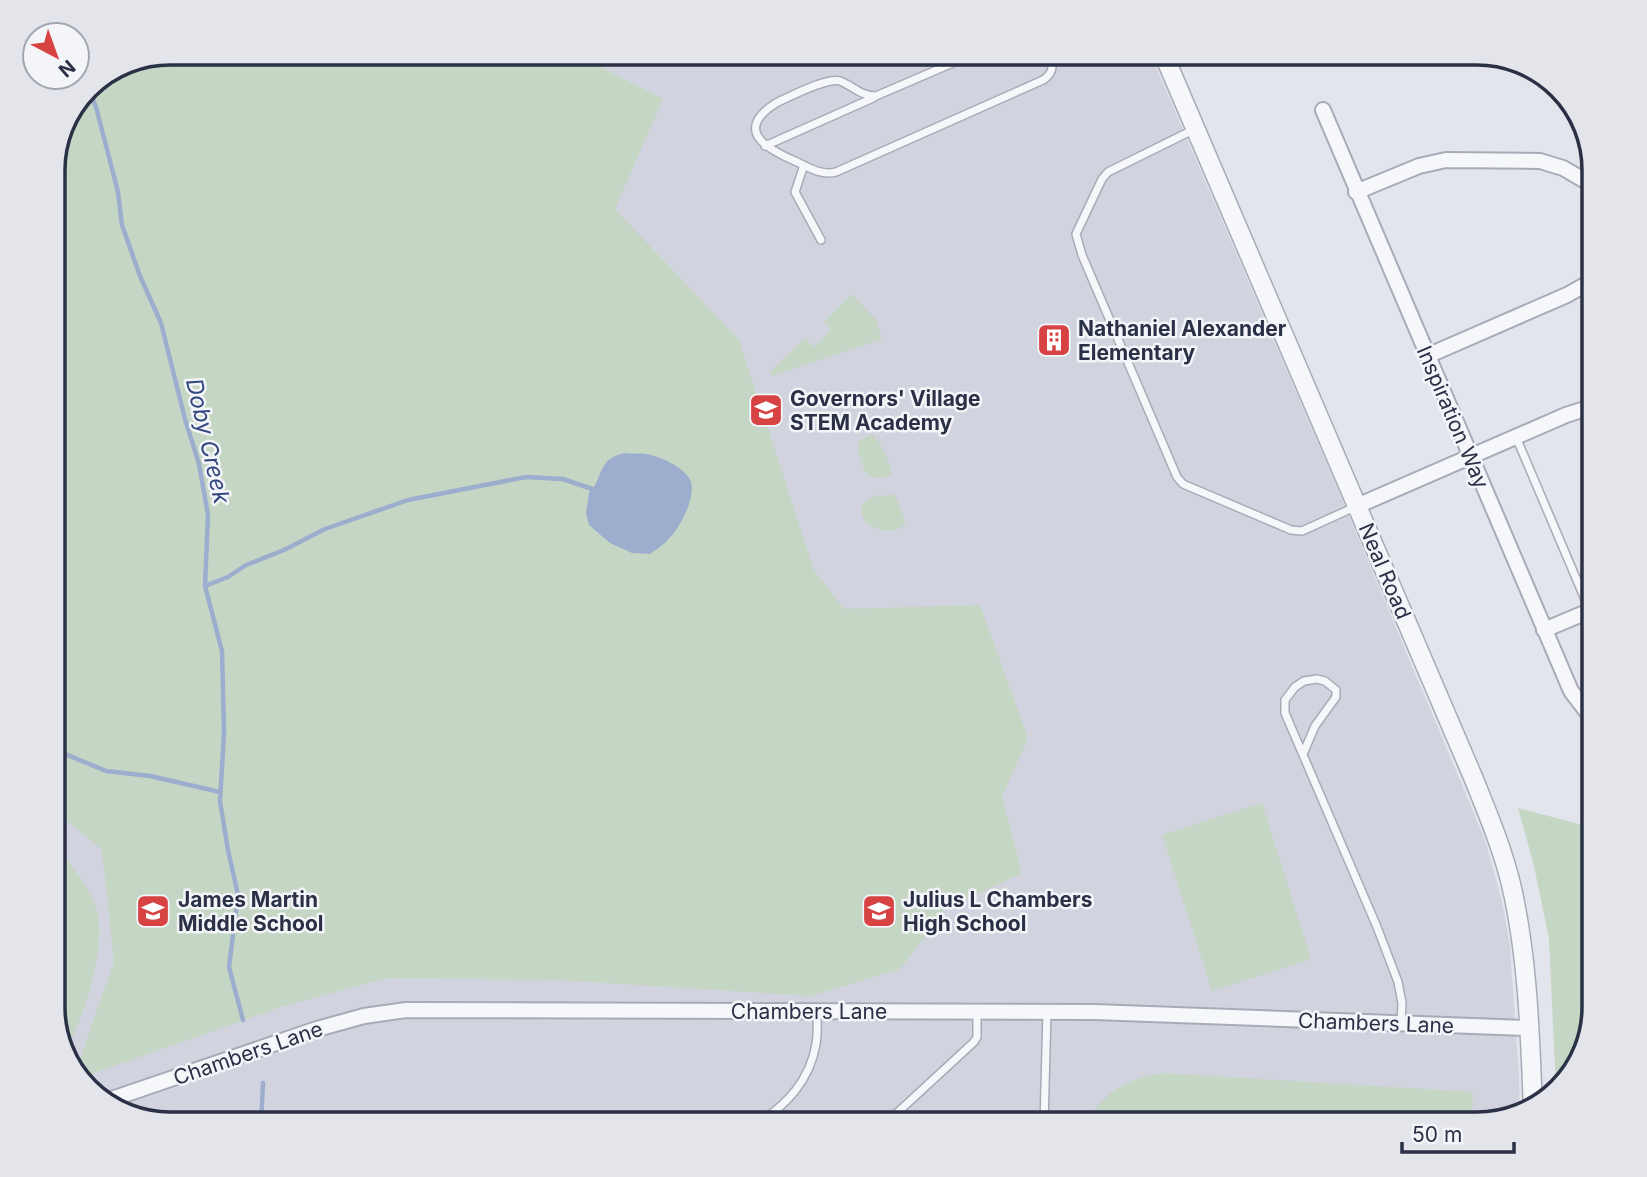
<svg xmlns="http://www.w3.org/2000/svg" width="1647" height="1177" font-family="Inter,sans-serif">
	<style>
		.built { fill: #d1d4de }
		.green { fill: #c6d6c4 }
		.water { fill: #9dadce }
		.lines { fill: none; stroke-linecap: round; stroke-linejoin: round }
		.stream { stroke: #9dadce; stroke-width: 4.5 }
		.service-casing { stroke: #a8abb7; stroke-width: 10 }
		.minor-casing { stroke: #a8abb7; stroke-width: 18 }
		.tertiary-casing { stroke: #a8abb7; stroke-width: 21 }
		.service { stroke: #f6f7fa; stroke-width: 7 }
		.minor { stroke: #f6f7fa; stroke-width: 14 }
		.tertiary { stroke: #f6f7fa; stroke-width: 18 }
		.labels { text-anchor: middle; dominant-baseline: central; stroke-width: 5; stroke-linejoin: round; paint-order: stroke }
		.poi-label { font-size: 21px; font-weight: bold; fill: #2a3046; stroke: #f3f5f9; text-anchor: start }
		.street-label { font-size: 21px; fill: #2a3046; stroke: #f3f5f9 }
		.water-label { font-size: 23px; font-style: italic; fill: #31477d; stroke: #f3f5f9 }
		.rim { fill: none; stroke: #2a3046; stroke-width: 3.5 }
	</style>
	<rect width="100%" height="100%" fill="#e3e5ec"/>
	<!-- built -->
	<path class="built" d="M170,53H1150L1337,487L1485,840L1502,901L1510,946L1519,1078L1520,1114L1477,1124H169L99,1101L65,1060L53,1015V666Z"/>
	<!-- green -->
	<path class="green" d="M170,53H573L663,99L615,209L739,340L814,570L844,609L980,605L1028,738L1002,797L1022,873L945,910L900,969L811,996L558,980L387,978L284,1006L80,1078L75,1073L114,962L102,850L53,809V161L64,118L92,82Z
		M852,294L876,320L882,339L771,376L770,372L805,338L814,347L831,330L824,322Z
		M869,435H873C883,445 888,460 892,473L888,477L873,478L865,472L857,449L860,440Z
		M881,494L882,497L893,494L895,495L906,523C883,547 834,508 881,494Z
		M1262,803L1311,959L1212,991L1162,835Z
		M1518,808L1594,828V1008L1571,1078L1556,1091L1549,939L1534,866Z
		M53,843C69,862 93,890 98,915C105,953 83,1022 63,1054L53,1015Z
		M1163,1073L1473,1092L1472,1111L1452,1110L1464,1124H1086C1100,1094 1130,1077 1163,1073Z"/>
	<!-- water -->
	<path class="water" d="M624,453C631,454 639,453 646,454C659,456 687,468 691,482C696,499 679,529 667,541C662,546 655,550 650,554L632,553L610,543L589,525L586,513L589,493C604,478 596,460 624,453Z"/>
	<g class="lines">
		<!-- stream -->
		<path class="stream" d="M88,87L96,107L118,192L122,225L140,276L161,323L185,419L199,464L208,515L205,586L222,651L224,732L220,801L228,850L238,895L229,967L243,1020
			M205,586L228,577L246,565L284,550L325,529L408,500L526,477L563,479L598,491
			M53,749L106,771L150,776L220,792
			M261,1124L263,1083"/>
		<!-- service casing -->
		<g class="service-casing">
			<path id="service" d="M976,53L876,96C861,96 853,86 840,81C827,77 789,97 776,103C734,130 765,148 795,161C808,167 821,176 836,172L1043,80C1055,72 1053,65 1048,53
				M1195,129L1108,172L1102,179L1076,234L1082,255L1177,477L1183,484L1291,530L1302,531L1357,506
				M765,146L873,98
				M804,165L795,192L821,240
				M1516,437L1590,611
				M1303,754L1315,726L1336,697V690L1325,681L1317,679L1304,681L1295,687L1285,700V713L1377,927L1398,982L1402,1003L1401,1024
				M755,1124C786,1107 810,1080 816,1044C818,1033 817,1022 817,1011
				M885,1124L974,1042L977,1037V1012
				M1044,1124L1047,1012"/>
		</g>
		<!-- minor casing -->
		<g class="minor-casing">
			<path id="minor" d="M1323,110L1571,691L1587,712L1594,717
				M1356,192L1419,166L1446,160L1540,161L1563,168L1594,186
				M1427,356L1567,295L1590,282L1594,277
				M1357,506L1566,415L1594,406
				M1544,630L1594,609
				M103,1102L317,1029L364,1016L406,1010L1094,1012L1529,1028"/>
		</g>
		<!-- tertiary casing -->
		<g class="tertiary-casing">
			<path id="tertiary" d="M1163,53L1473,777C1487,812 1502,847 1511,884C1528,957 1530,1034 1533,1110"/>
		</g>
		<!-- service -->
		<use href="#service" class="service"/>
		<!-- minor -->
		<use href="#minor" class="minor"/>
		<!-- tertiary -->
		<use href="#tertiary" class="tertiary"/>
	</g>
	<!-- icons -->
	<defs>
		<g id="building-square" transform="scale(1.75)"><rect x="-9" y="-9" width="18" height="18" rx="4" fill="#d74343" stroke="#f3f5f9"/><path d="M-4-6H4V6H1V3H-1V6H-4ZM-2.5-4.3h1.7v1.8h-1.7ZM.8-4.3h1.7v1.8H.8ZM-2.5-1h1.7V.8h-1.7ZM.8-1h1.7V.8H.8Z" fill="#fff"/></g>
		<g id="school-square" transform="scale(1.75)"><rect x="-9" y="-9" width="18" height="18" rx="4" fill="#d74343" stroke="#f3f5f9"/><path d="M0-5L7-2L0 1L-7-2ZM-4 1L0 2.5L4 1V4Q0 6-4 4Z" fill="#fff"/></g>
	</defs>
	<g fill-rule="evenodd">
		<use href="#building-square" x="1054" y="340"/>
		<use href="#school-square" x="766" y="410"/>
		<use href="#school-square" x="153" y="911"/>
		<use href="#school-square" x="879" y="911"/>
	</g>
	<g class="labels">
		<!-- poi labels -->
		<g class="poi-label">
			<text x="1078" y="328">Nathaniel Alexander<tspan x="1078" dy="24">Elementary</tspan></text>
			<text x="790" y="398">Governors' Village<tspan x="790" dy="24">STEM Academy</tspan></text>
			<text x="178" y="899">James Martin<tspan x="178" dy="24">Middle School</tspan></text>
			<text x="903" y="899">Julius L Chambers<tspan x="903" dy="24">High School</tspan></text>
		</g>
		<!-- street labels -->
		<g class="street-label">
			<text transform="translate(1453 417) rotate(67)">Inspiration Way</text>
			<text transform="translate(1385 571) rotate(67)">Neal Road</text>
			<text x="809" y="1011">Chambers Lane</text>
			<text transform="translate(1376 1023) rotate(2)">Chambers Lane</text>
			<text transform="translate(248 1053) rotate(-19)">Chambers Lane</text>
		</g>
		<!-- water labels -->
		<g class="water-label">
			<text transform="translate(208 441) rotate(77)">Doby Creek</text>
		</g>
	</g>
	<!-- crop -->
	<path d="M0 0H1647V1177H0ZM170 65H1477A105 105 0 0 1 1582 170V1007A105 105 0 0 1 1477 1112H170A105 105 0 0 1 65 1007V170A105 105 0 0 1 170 65Z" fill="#e3e5eb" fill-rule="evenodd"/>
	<path class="rim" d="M170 65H1477A105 105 0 0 1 1582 170V1007A105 105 0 0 1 1477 1112H170A105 105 0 0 1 65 1007V170A105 105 0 0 1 170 65Z"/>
	<!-- north arrow -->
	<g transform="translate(56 56) rotate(139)"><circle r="33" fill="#f3f5f9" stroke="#a3a6b1" stroke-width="2"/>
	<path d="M0-5L12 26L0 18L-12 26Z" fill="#d74343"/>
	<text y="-10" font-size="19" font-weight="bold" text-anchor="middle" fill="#2a3046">N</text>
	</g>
	<!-- scale -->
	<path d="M1402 1142v10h112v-10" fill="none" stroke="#2a3046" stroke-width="3.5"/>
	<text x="1412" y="1142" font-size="21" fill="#2a3046" stroke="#f3f5f9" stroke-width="5" paint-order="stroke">50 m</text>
</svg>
